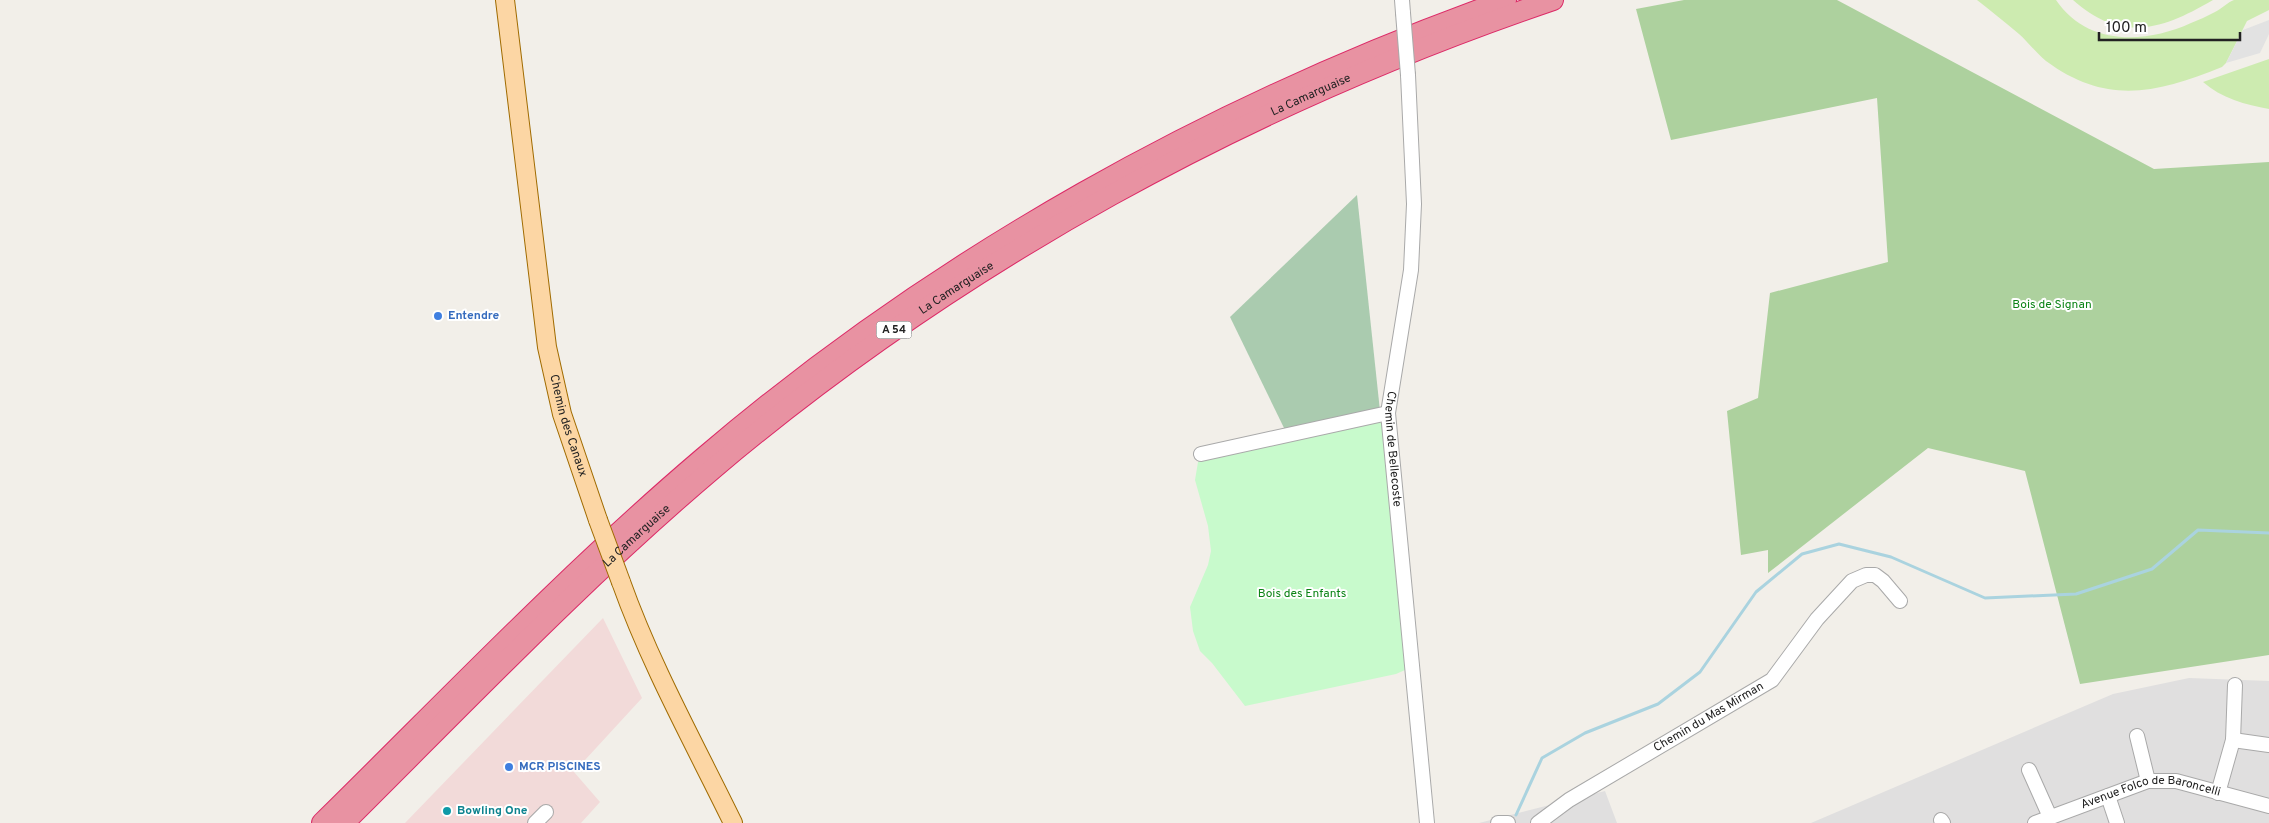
<svg xmlns="http://www.w3.org/2000/svg" width="2269" height="823" font-family="Overpass,sans-serif">
	<style>
		.residential { fill: #e0dfdf }
		.commercial { fill: #f2dad9 }
		.grass { fill: #cdebb0 }
		.forest { fill: #add19e }
		.cemetery { fill: #aacbaf }
		.park { fill: #c8facc }
		.parking { fill: #e2e2e2 }
		.lines { fill: none; stroke-linecap: round; stroke-linejoin: round }
		.stream { stroke: #aad3df; stroke-width: 3 }
		.minor-casing { stroke: #a9a9a9; stroke-width: 16 }
		.major-casing { stroke: #a06b00; stroke-width: 20 }
		.highway-casing { stroke: #dc2a67; stroke-width: 22 }
		.minor { stroke: #fff; stroke-width: 14 }
		.major { stroke: #fcd6a4; stroke-width: 18 }
		.highway { stroke: #e892a2; stroke-width: 20 }
		.minor-bridge-casing { stroke: #a9a9a9; stroke-width: 16; stroke-linecap: butt }
		.major-bridge-casing { stroke: #a06b00; stroke-width: 20; stroke-linecap: butt }
		.minor-bridge { stroke: #fff; stroke-width: 14 }
		.major-bridge { stroke: #fcd6a4; stroke-width: 18 }
		.shop-dot { fill: #3f7fe0; stroke: #fff; stroke-width: 2 }
		.culture-dot { fill: #0f9aa8; stroke: #fff; stroke-width: 2 }
		.labels { text-anchor: middle; dominant-baseline: central; stroke-width: 4; stroke-linejoin: round; paint-order: stroke }
		.shield { fill: #fff; stroke: #646464; stroke-width: 1 }
		.shield-label { font-size: 11px; font-weight: bold; fill: #222 }
		.street-label { font-size: 12px; fill: #222; stroke: #fff }
		.park-label { font-size: 12px; fill: #0c8416; stroke: #fff }
		.shop-label { font-size: 12px; font-weight: bold; fill: #366cbe; stroke: #fff; text-anchor: start }
		.culture-label { font-size: 12px; font-weight: bold; fill: #0d838f; stroke: #fff; text-anchor: start }
	</style>
	<rect width="100%" height="100%" fill="#f2efe9"/>
	<!-- residential -->
	<path class="residential" d="M2189,678L2269,681V823H1811L2113,694Z
		M1605,791L1617,823H1479Z"/>
	<!-- commercial -->
	<path class="commercial" d="M603,618L642,698L574,772L600,802L581,823H405Z"/>
	<!-- grass -->
	<path class="grass" d="M1977,0H2056C2087,46 2145,44 2191,23C2199,20 2207,16 2215,12C2221,9 2228,2 2234,0C2244,0 2259,0 2269,0V10L2247,21L2226,63L2222,67C2157,93 2107,106 2046,61C2036,53 2028,42 2019,34C2005,22 1991,11 1977,0Z
		M2073,0H2213C2162,30 2121,43 2073,0Z
		M2269,59V109C2246,105 2221,98 2203,82Z"/>
	<!-- forest -->
	<path class="forest" d="M1684,0H1837L2154,169L2269,162V655L2080,684L2025,471L1928,448L1768,573V550L1741,555L1727,411L1758,398L1770,293L1888,262L1877,98L1671,140L1636,9Z"/>
	<!-- cemetery -->
	<path class="cemetery" d="M1357,195L1380,411L1285,430L1230,317Z"/>
	<!-- park -->
	<path class="park" d="M1382,416L1409,664L1405,670L1396,674L1245,706L1212,663L1200,651L1193,631L1190,607L1208,565L1211,551L1208,526L1195,480L1198,462Z"/>
	<!-- parking -->
	<path class="parking" d="M2269,20V34L2260,53L2226,63L2243,30Z"/>
	<g class="lines">
		<!-- stream -->
		<path class="stream" d="M1516,815L1542,758L1585,733L1658,704L1700,672L1756,592L1802,554L1839,544L1891,557L1985,598L2076,594L2152,569L2198,530L2269,533"/>
		<!-- minor casing -->
		<g class="minor-casing">
			<g id="minor">
				<path d="M1402,0L1403,13"/>
				<path id="s1" d="M1408,75L1414,204L1411,270L1388,413L1427,823"/>
				<path d="M1201,454L1388,413"/>
				<path d="M2137,736L2148,781"/>
				<path d="M2233,740L2269,745"/>
				<path d="M2029,770L2050,817"/>
				<path d="M2218,793L2233,740L2235,685"/>
				<path d="M2108,796L2117,823"/>
				<path d="M1941,820L1943,823"/>
				<path d="M535,823L546,812"/>
				<path d="M1498,823H1508"/>
				<path id="s2" d="M1538,823L1569,800L1772,680L1817,619L1852,581L1866,575H1875L1883,581L1900,601"/>
				<path id="s3" d="M2035,823L2148,781H2176L2269,806"/>
			</g>
		</g>
		<!-- major casing -->
		<g class="major-casing">
			<g id="major">
				<path id="s4" d="M505,0L547,347L562,414L598,520"/>
				<path d="M621,582C651,666 694,743 733,823"/>
			</g>
		</g>
		<!-- highway casing -->
		<g class="highway-casing">
			<g id="highway">
				<path d="M322,823C447,700 569,572 703,458C938,257 1214,104 1506,0"/>
				<path id="s5" d="M344,823C465,703 583,579 714,468C961,260 1247,104 1553,0"/>
			</g>
		</g>
		<!-- minor -->
		<use href="#minor" class="minor"/>
		<!-- major -->
		<use href="#major" class="major"/>
		<!-- highway -->
		<use href="#highway" class="highway"/>
		<!-- minor-bridge casing -->
		<g class="minor-bridge-casing">
			<path id="minor-bridge" d="M1403,13L1408,75"/>
		</g>
		<!-- major-bridge casing -->
		<g class="major-bridge-casing">
			<path id="major-bridge" d="M598,520L621,582"/>
		</g>
		<!-- minor-bridge -->
		<use href="#minor-bridge" class="minor-bridge"/>
		<!-- major-bridge -->
		<use href="#major-bridge" class="major-bridge"/>
	</g>
	<!-- markers -->
	<g class="shop-dot">
		<circle cx="438" cy="316" r="5"/>
		<circle cx="509" cy="767" r="5"/>
	</g>
	<circle class="culture-dot" cx="447" cy="811" r="5"/>
	<g class="labels">
		<!-- shield labels -->
		<rect class="shield" x="876.5" y="321.5" width="35" height="17" rx="4"/>
		<g class="shield-label">
			<text x="894" y="330">A 54</text>
		</g>
		<!-- street labels -->
		<g class="street-label">
			<text stroke="none"><textPath href="#s5" startOffset="1219">La Camarguaise</textPath></text>
			<text stroke="none"><textPath href="#s5" startOffset="815">La Camarguaise</textPath></text>
			<text stroke="none"><textPath href="#s4" startOffset="431">Chemin des Canaux</textPath></text>
			<text stroke="none"><textPath href="#s1" startOffset="376">Chemin de Bellecoste</textPath></text>
			<text stroke="none"><textPath href="#s5" startOffset="410">La Camarguaise</textPath></text>
			<text stroke="none"><textPath href="#s2" startOffset="201">Chemin du Mas Mirman</textPath></text>
			<text stroke="none"><textPath href="#s3" startOffset="122">Avenue Folco de Baroncelli</textPath></text>
		</g>
		<!-- park labels -->
		<g class="park-label">
			<text x="2052" y="305">Bois de Signan</text>
			<text x="1302" y="594">Bois des Enfants</text>
		</g>
		<!-- shop labels -->
		<g class="shop-label">
			<text x="448" y="316">Entendre</text>
			<text x="519" y="767">MCR PISCINES</text>
		</g>
		<!-- culture labels -->
		<g class="culture-label">
			<text x="457" y="811">Bowling One</text>
		</g>
	</g>
	<!-- scale -->
	<path d="M2099 32v8h141v-8" fill="none" stroke="#222222" stroke-width="2.5"/>
	<text x="2106" y="32" font-size="15" fill="#222222" stroke="#ffffff" stroke-width="4" paint-order="stroke">100 m</text>
</svg>
